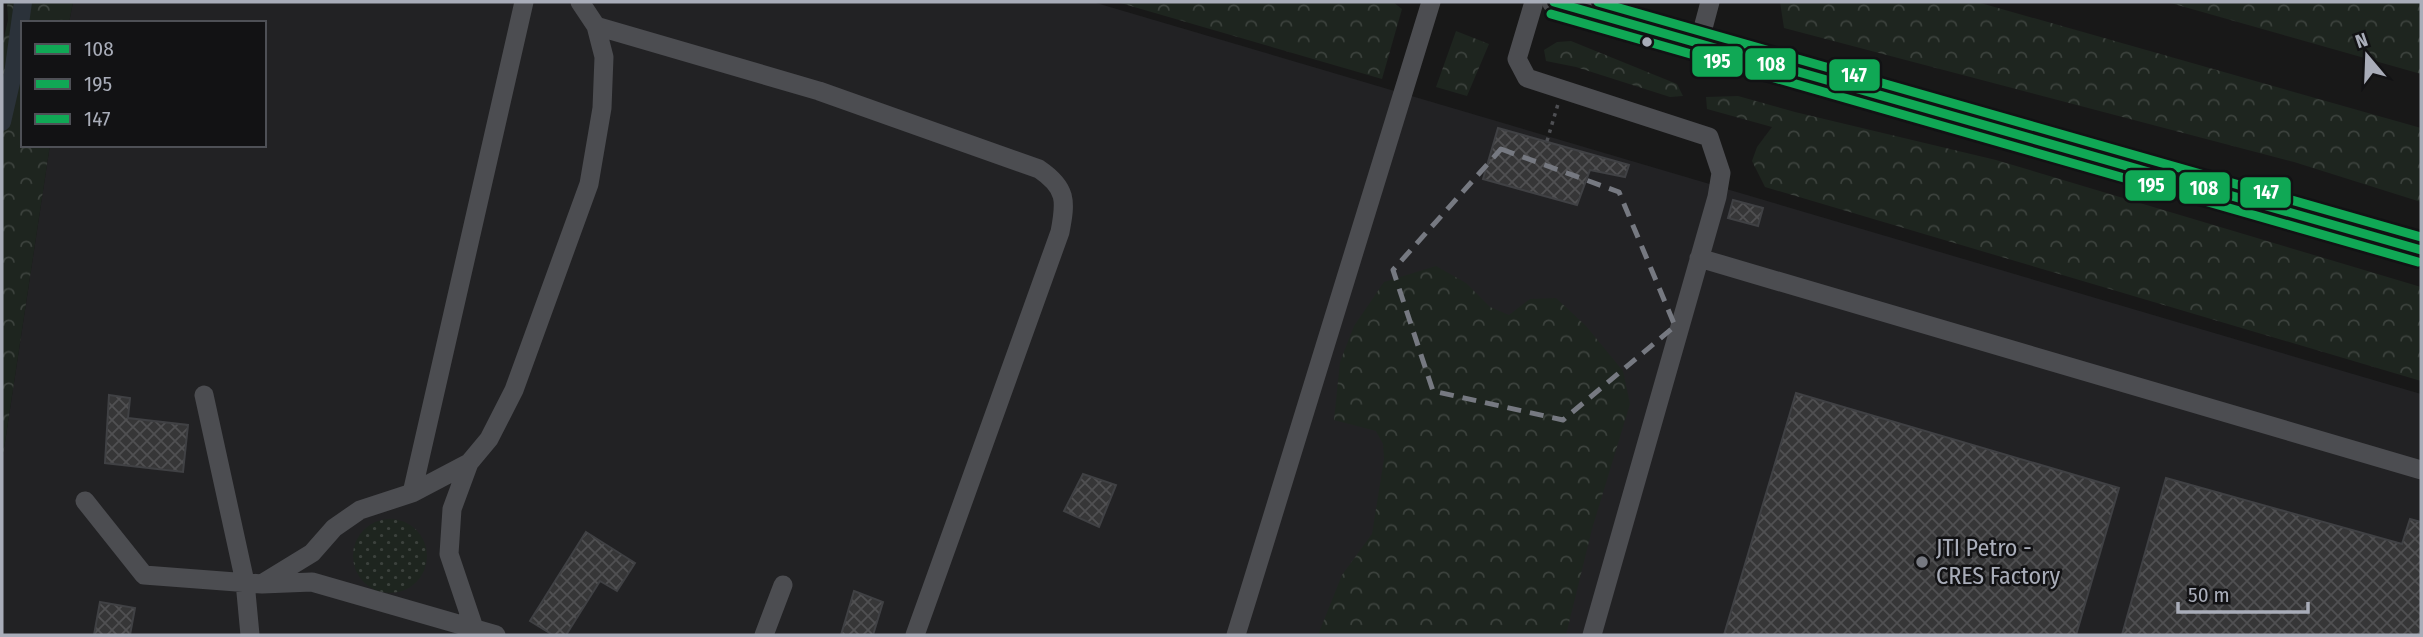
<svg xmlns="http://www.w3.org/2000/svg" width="2423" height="637" font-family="'Fira Sans Condensed',sans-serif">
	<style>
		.built { fill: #222224 }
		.grass { fill: url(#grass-dots) }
		.forest { fill: url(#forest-crowns) }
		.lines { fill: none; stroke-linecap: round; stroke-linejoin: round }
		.canal { stroke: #2b323a; stroke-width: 18 }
		.building { fill: url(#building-cross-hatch); stroke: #404144; stroke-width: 2 }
		.path { stroke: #4e4f53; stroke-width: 3.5; stroke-dasharray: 3.5 5; stroke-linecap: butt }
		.minor { stroke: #4c4d51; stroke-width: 19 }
		.major { stroke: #494a4d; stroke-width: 24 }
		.bus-1-casing { stroke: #121214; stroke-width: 14 }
		.bus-2-casing { stroke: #121214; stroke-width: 14 }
		.bus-3-casing { stroke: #121214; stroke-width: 14 }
		.bus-1 { stroke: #10a855; stroke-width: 9 }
		.bus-2 { stroke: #10a855; stroke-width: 9 }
		.bus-3 { stroke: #10a855; stroke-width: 9 }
		.marked { fill: none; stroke: #767981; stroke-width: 5; stroke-dasharray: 14 9; stroke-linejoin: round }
		.bus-dot { fill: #a9adb9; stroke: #121214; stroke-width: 2.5 }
		.poi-dot { fill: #767981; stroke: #121214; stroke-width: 2.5 }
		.labels { text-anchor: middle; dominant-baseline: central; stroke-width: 5; stroke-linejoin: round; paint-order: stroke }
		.poi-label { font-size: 24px; fill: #a9adb9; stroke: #121214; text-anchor: start }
		.line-badge { stroke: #121214; stroke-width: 2.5 }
		.badge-label { font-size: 19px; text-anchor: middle; font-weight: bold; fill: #fff }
	</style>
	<defs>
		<pattern id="grass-dots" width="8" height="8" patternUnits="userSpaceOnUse" patternTransform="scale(1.75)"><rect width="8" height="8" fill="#1e251f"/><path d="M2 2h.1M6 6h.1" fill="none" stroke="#3c423d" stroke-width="1.8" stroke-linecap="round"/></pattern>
		<pattern id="forest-crowns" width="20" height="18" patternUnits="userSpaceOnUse" patternTransform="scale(1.75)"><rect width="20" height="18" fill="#1e251f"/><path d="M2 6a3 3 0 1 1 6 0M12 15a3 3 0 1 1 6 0" fill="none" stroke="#3c423d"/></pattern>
		<pattern id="building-cross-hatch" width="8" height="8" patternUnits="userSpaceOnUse" patternTransform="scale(1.75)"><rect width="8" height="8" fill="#363637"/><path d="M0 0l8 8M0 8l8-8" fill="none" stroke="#505052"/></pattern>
	</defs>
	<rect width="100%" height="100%" fill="#181818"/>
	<!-- built -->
	<path class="built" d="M73,2H1093L2421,394V635H2V462L50,145H264V23H69Z"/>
	<!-- grass -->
	<path class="grass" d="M353 556a37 37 0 1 1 74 0a37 37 0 1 1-74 0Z"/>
	<!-- forest -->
	<path class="forest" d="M7,2H73L69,23H23V145H50L2,462V46L8,20Z
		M1117,2H1393L1402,9L1382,79Z
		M1780,2H1977L2421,128V202L2294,162L1784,28Z
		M2167,2H2421V74Z
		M1456,31L1489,44L1467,96L1436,87Z
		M1571,41L1677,84L1683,96L1670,97L1576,67L1546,61L1544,50L1557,42Z
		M1738,96L1795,112L1996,160L2421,287V381L1765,187L1752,161L1757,147L1772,127L1707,109L1706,97Z
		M1436,266L1466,283L1490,307L1509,315L1530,299L1556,298L1586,326L1623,371L1630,404L1592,529L1566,635H1318L1342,575L1372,534L1384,459L1383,444L1376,431L1334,420L1340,362L1354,326L1384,282Z"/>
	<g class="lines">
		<!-- canal -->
		<path class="canal" d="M2,122L13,74L23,2"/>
	</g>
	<!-- building -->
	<path class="building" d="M1498,128L1629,165L1625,177L1590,170L1577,205L1483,179Z
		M1733,200L1763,208L1758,226L1728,218Z
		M1796,393L2119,488L2076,635H1724Z
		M109,395L130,398L128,418L188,425L183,472L105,463Z
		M1083,474L1116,485L1099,527L1064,511Z
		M2166,478L2402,544L2410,519L2421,522V635H2122Z
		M586,532L635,563L617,591L600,581L566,635H553L530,621Z
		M854,591L883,602L873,635H841Z
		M100,602L135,608L130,635H94Z"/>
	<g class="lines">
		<!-- path -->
		<path class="path" d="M1547,141L1558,104"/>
		<!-- minor -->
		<path class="minor" d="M1534,2L1517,59L1527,78L1709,137L1721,173L1717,197L1592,635
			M596,26L819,91L1039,169C1067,188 1066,201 1060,232L915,635
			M1699,43L1710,2
			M1699,258L2421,470
			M204,395L245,582L250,635
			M412,493L524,2
			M85,501L144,575L262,584L312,582L496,635
			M263,583L312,553L334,528L360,510L412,493L469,463
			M472,635L474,628L449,554L452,509L469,463L489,439L514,390L589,184L602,108L604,57L596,26L580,2
			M764,635L783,585
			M1236,635L1431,2"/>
		<!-- major -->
		<path class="major" d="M1554,2L2421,250"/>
		<!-- bus-1 casing -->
		<g class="bus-1-casing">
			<path id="bus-1" d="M1554,2L2421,250"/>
		</g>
		<!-- bus-2 casing -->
		<g class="bus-2-casing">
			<path id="bus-2" d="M1551,14L2418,262"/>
		</g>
		<!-- bus-3 casing -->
		<g class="bus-3-casing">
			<path id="bus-3" d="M1598,2L2421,237"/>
		</g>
		<!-- bus-1 -->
		<use href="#bus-1" class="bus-1"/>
		<!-- bus-2 -->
		<use href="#bus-2" class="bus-2"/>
		<!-- bus-3 -->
		<use href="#bus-3" class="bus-3"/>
	</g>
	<!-- marked area -->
	<path class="marked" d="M1501,149L1619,192L1675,326L1563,420L1433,391L1393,270Z"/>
	<!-- markers -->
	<circle class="bus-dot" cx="1647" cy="42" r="6"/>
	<circle class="poi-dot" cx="1922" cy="562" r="7"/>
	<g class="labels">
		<!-- poi labels -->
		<g class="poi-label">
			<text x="1936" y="548">JTI Petro -<tspan x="1936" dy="28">CRES Factory</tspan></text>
		</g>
	</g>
	<g class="line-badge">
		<rect x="1691" y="45" width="53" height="33" rx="7" fill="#10a855"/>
		<rect x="1744" y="47" width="53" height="34" rx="7" fill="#10a855"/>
		<rect x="1828" y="58" width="53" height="34" rx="7" fill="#10a855"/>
		<rect x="2124" y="169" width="53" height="33" rx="7" fill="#10a855"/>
		<rect x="2178" y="171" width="53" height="34" rx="7" fill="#10a855"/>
		<rect x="2239" y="176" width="53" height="33" rx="7" fill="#10a855"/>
	</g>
	<g class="badge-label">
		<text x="1717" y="68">195</text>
		<text x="1771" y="71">108</text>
		<text x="1854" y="82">147</text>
		<text x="2151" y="192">195</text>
		<text x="2204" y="195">108</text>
		<text x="2266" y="199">147</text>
	</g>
	<!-- border -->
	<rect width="2423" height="637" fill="none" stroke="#a9adb9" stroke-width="7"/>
	<!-- legend -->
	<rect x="21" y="21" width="245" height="126" fill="#121214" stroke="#4e5056" stroke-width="2"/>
	<rect x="35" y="44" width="35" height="10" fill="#10a855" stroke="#4e5056" stroke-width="2"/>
	<text x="84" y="56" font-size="21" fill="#a9adb9">108</text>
	<rect x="35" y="79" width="35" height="10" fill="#10a855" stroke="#4e5056" stroke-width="2"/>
	<text x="84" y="91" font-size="21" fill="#a9adb9">195</text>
	<rect x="35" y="114" width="35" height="10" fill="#10a855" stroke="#4e5056" stroke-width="2"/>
	<text x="84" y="126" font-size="21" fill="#a9adb9">147</text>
	<!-- north arrow -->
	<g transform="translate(2367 56) rotate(341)" stroke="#121214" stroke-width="5" paint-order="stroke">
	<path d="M0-5L12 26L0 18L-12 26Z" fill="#a9adb9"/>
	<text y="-10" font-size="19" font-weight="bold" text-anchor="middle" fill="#a9adb9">N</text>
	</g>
	<!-- scale -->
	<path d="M2178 602v10h130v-10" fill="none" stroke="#a9adb9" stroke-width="3.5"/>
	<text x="2188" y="602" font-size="21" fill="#a9adb9" stroke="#121214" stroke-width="5" paint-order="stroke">50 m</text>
</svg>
